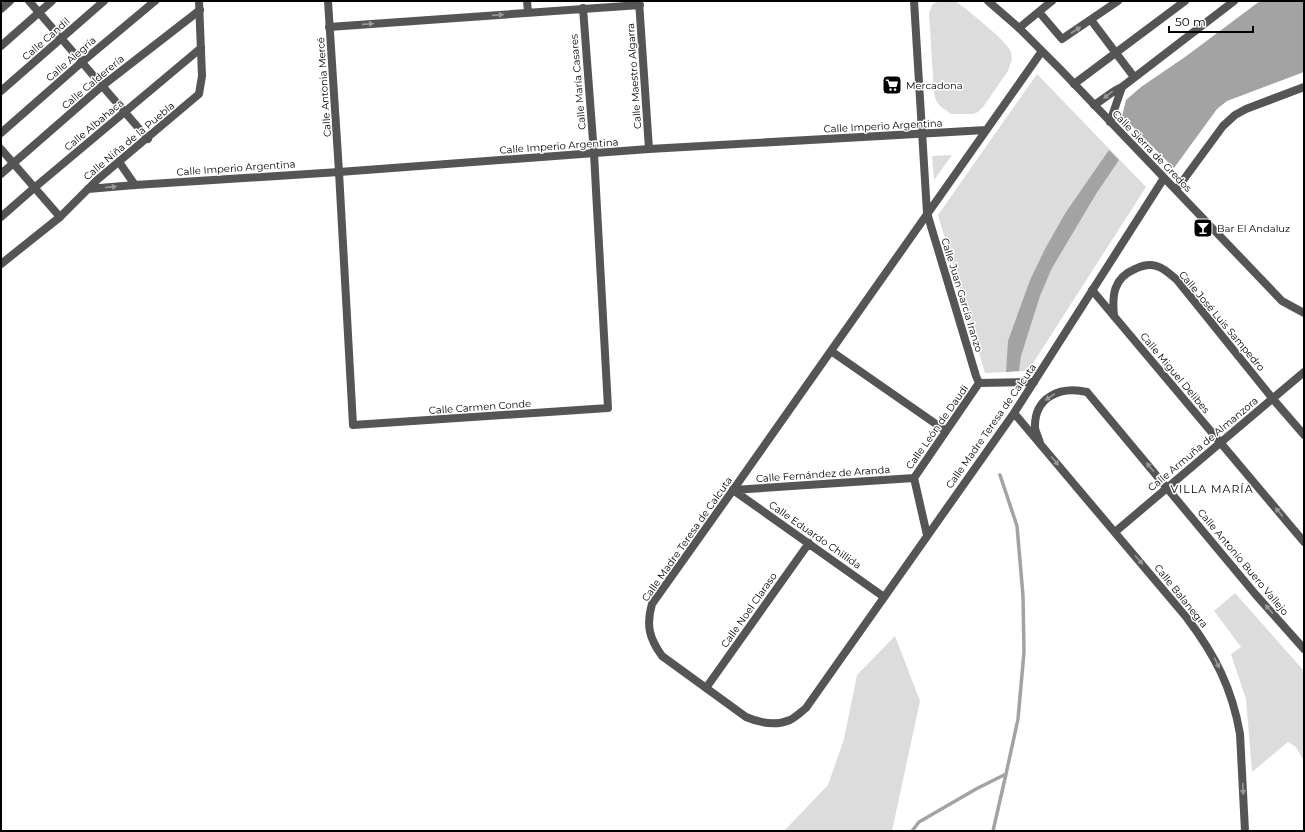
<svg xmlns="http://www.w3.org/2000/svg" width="1305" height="832" font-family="Montserrat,sans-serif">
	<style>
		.green { fill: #dcdcdc }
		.water { fill: #a3a3a3 }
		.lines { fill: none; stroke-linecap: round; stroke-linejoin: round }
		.stream { stroke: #a3a3a3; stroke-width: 3.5 }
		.minor { stroke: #555; stroke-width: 8 }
		.tertiary { stroke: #555; stroke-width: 8 }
		.oneway { fill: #999 }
		.labels { text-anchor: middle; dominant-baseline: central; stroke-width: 3; stroke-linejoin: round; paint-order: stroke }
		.street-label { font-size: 10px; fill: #000; stroke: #fff }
		.poi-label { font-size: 10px; fill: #000; stroke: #fff; text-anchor: start }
		.neighbourhood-label { font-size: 11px; letter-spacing: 1px; fill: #000; stroke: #fff }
	</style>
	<rect width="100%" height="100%" fill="#fff"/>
	<!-- green -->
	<path class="green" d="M938,1H955L965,8L998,36L1008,47L1011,52L1012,59L1008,71L983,107L978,112L973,114H951L940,106L936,100L934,94L929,13L932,5Z
		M1037,74L1146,187L1028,371L985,373L938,215Z
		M952,155L934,180L932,156Z
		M1235,593L1304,671V761L1296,747L1288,742L1252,772L1246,699L1231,654L1241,647L1214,611Z
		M895,636L920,701L892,831H784L828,785L844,739L857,675Z"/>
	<!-- water -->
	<path class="water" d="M1260,1H1304V72L1227,101L1217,109L1174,168L1122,116L1126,100L1141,87L1185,57Z
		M1109,150L1119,160L1096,194L1052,268L1040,296L1021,356L1019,371L1006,372L1008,341L1030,280L1046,247L1066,212Z"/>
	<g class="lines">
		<!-- stream -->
		<path class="stream" d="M912,831L919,822L976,789L1006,774L1018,719L1024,652L1023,596L1017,526L1000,475
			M993,831L1006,774"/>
		<!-- minor -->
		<path class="minor" d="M29,1L148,139
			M328,1L339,172L353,425L608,408L594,154L583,8
			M527,1L528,12
			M639,1L649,149
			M914,1L927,213L976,376L979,383
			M1039,12L1062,39L1118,1
			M1091,20L1134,77
			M329,27L640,5
			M1019,28L1052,1
			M1,46L52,1
			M1074,84L1185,1
			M1,91L104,1
			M1094,105C1104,99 1112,91 1122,87L1234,1
			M1110,122L1122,87
			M1,133L82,62L155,1
			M1,149L60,217
			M1,174L102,86L200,10
			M1,217L34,188L201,48
			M1092,290L1304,542
			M1114,316C1112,296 1113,278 1135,269C1139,267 1145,265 1150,265C1161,265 1170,274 1177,280L1273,399L1304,435
			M831,351L946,431
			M1040,443C1039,439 1036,433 1035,428C1034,397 1060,386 1087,392L1256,595L1304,649
			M733,490L884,597
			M733,490L914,478
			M927,535L914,478L979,383L1034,382
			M706,688L809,543"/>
		<!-- tertiary -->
		<path class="tertiary" d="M988,1L1019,28L1060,69L1282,301L1304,313
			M1,9L10,1
			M1042,51L733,490L652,604C646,625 649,638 662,656L746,717C760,723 776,726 790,720C796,717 801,712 806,708L1014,413L1164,178
			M119,162L135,185
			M88,189L135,185L339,172L649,149L986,130
			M1176,190L1223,126L1235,115L1246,109L1304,87
			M1,264L60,217L97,180L199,94L202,76L199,1
			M1014,413L1187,618C1215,655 1232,688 1240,734L1245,831
			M1115,532L1304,372"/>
	</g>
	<!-- one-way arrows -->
	<defs><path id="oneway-solid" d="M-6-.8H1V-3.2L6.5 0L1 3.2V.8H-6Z"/></defs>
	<g class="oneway">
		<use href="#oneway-solid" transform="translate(498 15) rotate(-4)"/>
		<use href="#oneway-solid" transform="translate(368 24) rotate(-4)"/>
		<use href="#oneway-solid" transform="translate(1076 30) rotate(-33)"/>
		<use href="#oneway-solid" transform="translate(1108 95) rotate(141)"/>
		<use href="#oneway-solid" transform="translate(111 187) rotate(-5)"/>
		<use href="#oneway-solid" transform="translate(1050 397) rotate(145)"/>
		<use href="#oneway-solid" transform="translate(1055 461) rotate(50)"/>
		<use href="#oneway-solid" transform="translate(1150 467) rotate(-130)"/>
		<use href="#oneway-solid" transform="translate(1279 512) rotate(-130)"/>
		<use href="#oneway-solid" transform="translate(1139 560) rotate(50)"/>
		<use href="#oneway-solid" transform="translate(1269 609) rotate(-131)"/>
		<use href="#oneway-solid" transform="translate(1217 663) rotate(64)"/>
		<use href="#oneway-solid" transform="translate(1243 789) rotate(87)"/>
	</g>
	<!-- icons -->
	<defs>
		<g id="supermarket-square" transform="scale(1)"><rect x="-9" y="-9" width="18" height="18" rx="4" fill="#000" stroke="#fff"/><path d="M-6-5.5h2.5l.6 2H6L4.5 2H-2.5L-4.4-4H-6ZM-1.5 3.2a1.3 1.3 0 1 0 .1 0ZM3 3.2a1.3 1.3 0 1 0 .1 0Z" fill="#fff"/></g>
		<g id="bar-square" transform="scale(1)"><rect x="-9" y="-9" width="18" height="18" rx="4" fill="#000" stroke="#fff"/><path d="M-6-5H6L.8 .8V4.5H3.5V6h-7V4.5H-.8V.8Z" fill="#fff"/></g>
	</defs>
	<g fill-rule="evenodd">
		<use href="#supermarket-square" x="892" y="85"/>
		<use href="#bar-square" x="1203" y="228"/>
	</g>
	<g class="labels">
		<!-- street labels -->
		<g class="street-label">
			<text transform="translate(46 39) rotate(-41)">Calle Candil</text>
			<text transform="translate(71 59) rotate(-41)">Calle Alegría</text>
			<text transform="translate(634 76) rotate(-94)">Calle Maestro Algarra</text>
			<text transform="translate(93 82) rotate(-40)">Calle Calderería</text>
			<text transform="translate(578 82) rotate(-95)">Calle María Casares</text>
			<text transform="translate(324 87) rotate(-94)">Calle Antonia Mercé</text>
			<text transform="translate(94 125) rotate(-40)">Calle Albahaca</text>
			<text transform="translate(883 126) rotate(-3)">Calle Imperio Argentina</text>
			<text transform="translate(129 141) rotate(-40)">Calle Niña de la Puebla</text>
			<text transform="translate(559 146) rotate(-4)">Calle Imperio Argentina</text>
			<text transform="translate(1152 151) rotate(46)">Calle Sierra de Gredos</text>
			<text transform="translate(236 168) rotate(-4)">Calle Imperio Argentina</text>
			<text transform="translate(962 295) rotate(73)">Calle Juan García Iranzo</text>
			<text transform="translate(1222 321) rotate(50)">Calle José Luis Sampedro</text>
			<text transform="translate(1175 373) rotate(50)">Calle Miguel Delibes</text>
			<text transform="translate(480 407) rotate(-4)">Calle Carmen Conde</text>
			<text transform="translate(991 426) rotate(-55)">Calle Madre Teresa de Calcuta</text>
			<text transform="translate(937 427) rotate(-55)">Calle León de Daudi</text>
			<text transform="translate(1203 444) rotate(-40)">Calle Armuña de Almanzora</text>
			<text transform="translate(823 474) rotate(-4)">Calle Fernández de Aranda</text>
			<text transform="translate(815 535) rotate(35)">Calle Eduardo Chillida</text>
			<text transform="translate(687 539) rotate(-55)">Calle Madre Teresa de Calcuta</text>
			<text transform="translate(1243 562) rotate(50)">Calle Antonio Buero Vallejo</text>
			<text transform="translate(1181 596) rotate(51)">Calle Balanegra</text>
			<text transform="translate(749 610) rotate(-55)">Calle Noel Claraso</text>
		</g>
		<!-- poi labels -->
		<g class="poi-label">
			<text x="906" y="85">Mercadona</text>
			<text x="1217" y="228">Bar El Andaluz</text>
		</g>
		<!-- neighbourhood labels -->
		<g class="neighbourhood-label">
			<text x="1212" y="489">VILLA MARÍA</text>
		</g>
	</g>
	<!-- border -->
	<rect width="1305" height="832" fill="none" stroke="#000000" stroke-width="4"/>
	<!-- scale -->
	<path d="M1169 26v6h84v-6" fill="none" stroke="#000000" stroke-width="2"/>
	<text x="1175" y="26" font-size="12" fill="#000000" stroke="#ffffff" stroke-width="3" paint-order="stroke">50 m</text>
</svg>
